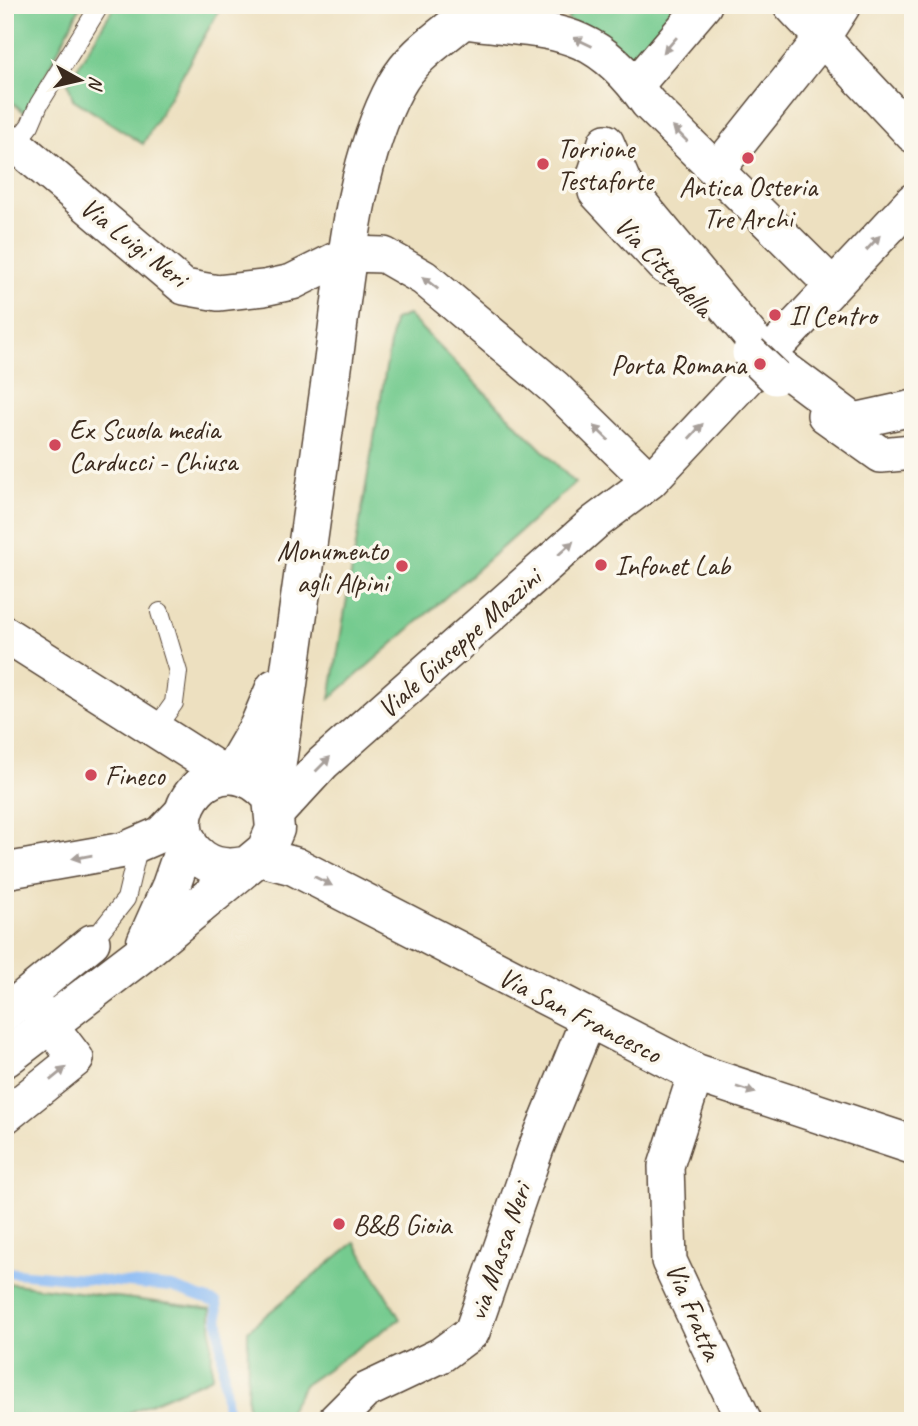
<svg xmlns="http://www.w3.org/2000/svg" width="918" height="1426" font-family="Caveat,sans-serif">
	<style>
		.green { fill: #75cb8f; stroke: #587a56; stroke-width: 2 }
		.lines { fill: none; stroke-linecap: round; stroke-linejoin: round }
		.stream { stroke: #88baf5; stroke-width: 10 }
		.lane-casing { stroke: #564536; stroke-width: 20 }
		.street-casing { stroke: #564536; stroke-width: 38 }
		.secondary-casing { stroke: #564536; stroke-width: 41 }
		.lane { stroke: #fff; stroke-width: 18 }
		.street { stroke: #fff; stroke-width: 35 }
		.secondary { stroke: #fff; stroke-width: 38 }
		.street-bridge-casing { stroke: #564536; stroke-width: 38; stroke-linecap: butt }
		.street-bridge { stroke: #fff; stroke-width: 35 }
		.oneway { fill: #a79f9a }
		.poi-dot { fill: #d1495b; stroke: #fbf7ec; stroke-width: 2.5 }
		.labels { text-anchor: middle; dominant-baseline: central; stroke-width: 7; stroke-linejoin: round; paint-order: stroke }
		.poi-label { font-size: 28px; fill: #3b2a1e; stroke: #fbf7ec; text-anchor: start }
		.street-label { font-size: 28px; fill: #3b2a1e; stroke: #fbf7ec }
	</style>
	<rect width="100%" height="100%" fill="#fbf7ec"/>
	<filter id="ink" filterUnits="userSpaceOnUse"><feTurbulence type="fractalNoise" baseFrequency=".0143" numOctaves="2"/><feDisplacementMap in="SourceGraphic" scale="14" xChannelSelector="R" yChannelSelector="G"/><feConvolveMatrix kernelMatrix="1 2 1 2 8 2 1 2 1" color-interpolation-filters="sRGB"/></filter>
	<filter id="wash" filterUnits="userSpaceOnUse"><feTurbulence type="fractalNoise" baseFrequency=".00686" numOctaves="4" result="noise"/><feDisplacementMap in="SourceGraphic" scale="28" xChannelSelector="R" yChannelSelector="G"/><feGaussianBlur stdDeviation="1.57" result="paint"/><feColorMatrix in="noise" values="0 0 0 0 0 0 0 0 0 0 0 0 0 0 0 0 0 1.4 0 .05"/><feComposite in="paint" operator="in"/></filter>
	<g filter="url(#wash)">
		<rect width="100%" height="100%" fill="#ede0c0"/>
		<!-- green -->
		<path class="green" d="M5,5H81L26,114L5,96Z
			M115,5H222L143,144L73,99L68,83Z
			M578,5H679L631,62L567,19Z
			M408,315L575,483L330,699L394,320Z
			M355,1242L400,1319L304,1385L283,1421H247L248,1330Z
			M6,1283L211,1309L212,1377L110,1421H7Z"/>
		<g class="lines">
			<!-- stream -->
			<path class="stream" d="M5,1272L172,1287L217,1303L228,1421"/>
		</g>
	</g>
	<g filter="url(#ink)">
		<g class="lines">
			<!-- lane casing -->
			<g class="lane-casing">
				<path id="lane" d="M12,141L15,144L30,125L39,104L100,5
					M154,731L174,703L178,672L160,612
					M92,942L126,899L139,844"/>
			</g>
			<!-- street casing -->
			<g class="street-casing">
				<path id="street" d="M791,5L913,135
					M464,21C551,33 592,23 648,103L833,286
					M636,85L704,5
					M606,142L624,184L767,356L854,421L913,408
					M606,142L595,175L596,192L666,267
					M15,144L184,287L218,293L264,288L292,282L348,254L384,255L424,278L555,388L650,481
					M717,170L822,38L843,5
					M825,415L881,455L913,452
					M5,634L225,774
					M276,814L323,763L594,523L650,481L913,201
					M5,871L124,850L161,834L185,809
					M5,1013L92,942
					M696,1073L666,1166L669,1261L744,1421
					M5,1116L76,1059L27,995
					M335,1421L365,1391L441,1355L472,1332L536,1148L588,1020"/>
			</g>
			<!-- secondary casing -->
			<g class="secondary-casing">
				<path id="secondary" d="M231,774L259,726L275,688
					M272,798C292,658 312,518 331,378C345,284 350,170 396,85C416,49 451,33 479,5
					M260,857L294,866L696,1073L913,1145
					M146,942L171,886L187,840
					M5,1058L141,954L266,850L275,829L272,798C219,733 148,820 202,859C215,868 229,869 244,866"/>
			</g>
			<!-- lane -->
			<use href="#lane" class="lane"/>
			<!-- street -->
			<use href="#street" class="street"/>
			<!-- secondary -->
			<use href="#secondary" class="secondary"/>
			<!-- street-bridge casing -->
			<g class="street-bridge-casing">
				<path id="street-bridge" d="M750,353L775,377"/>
			</g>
			<!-- street-bridge -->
			<use href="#street-bridge" class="street-bridge"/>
		</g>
		<!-- one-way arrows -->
		<defs><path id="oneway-solid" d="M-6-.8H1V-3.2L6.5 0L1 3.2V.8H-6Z" transform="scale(1.75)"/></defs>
		<g class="oneway">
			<use href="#oneway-solid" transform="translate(583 42) rotate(-154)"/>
			<use href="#oneway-solid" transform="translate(670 45) rotate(131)"/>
			<use href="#oneway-solid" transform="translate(680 134) rotate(-135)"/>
			<use href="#oneway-solid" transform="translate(873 243) rotate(-47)"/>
			<use href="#oneway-solid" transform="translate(430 283) rotate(-142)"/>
			<use href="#oneway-solid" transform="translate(696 431) rotate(-47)"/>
			<use href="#oneway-solid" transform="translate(601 433) rotate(-136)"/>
			<use href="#oneway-solid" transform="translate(566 548) rotate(-42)"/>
			<use href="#oneway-solid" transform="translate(323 764) rotate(-45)"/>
			<use href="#oneway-solid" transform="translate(82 857) rotate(170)"/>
			<use href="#oneway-solid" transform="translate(323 881) rotate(27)"/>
			<use href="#oneway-solid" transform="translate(58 1074) rotate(-39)"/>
			<use href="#oneway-solid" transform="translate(746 1090) rotate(18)"/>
		</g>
	</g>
	<!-- markers -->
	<g class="poi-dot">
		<circle cx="748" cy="158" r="7"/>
		<circle cx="543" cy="164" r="7"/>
		<circle cx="775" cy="315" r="7"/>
		<circle cx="760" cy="364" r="7"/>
		<circle cx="55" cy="445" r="7"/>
		<circle cx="601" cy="565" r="7"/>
		<circle cx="402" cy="566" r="7"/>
		<circle cx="91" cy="775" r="7"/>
		<circle cx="339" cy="1224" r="7"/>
	</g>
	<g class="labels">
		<!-- poi labels -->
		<g class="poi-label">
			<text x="557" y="148">Torrione<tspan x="557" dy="32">Testaforte</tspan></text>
			<text x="748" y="186" text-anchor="middle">Antica Osteria<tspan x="748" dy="32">Tre Archi</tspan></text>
			<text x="789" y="315">Il Centro</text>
			<text x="746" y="364" text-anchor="end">Porta Romana</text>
			<text x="69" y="429">Ex Scuola media<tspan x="69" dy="32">Carducci - Chiusa</tspan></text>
			<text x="388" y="550" text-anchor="end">Monumento<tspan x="388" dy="32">agli Alpini</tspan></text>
			<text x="615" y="565">Infonet Lab</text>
			<text x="105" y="775">Fineco</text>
			<text x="353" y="1224">B&amp;B Gioia</text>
		</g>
		<!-- street labels -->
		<g class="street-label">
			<text transform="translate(134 242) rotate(38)">Via Luigi Neri</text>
			<text transform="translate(664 266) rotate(46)">Via Cittadella</text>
			<text transform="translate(459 643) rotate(-42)">Viale Giuseppe Mazzini</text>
			<text transform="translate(580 1015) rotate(27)">Via San Francesco</text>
			<text transform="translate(499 1252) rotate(-71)">via Massa Neri</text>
			<text transform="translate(694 1311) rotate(67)">Via Fratta</text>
		</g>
	</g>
	<!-- margin -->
	<rect width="918" height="1426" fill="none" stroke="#fbf7ec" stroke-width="28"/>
	<!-- north arrow -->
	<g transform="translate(80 80) rotate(98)" stroke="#fbf7ec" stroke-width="5" paint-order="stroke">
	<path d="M0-5L12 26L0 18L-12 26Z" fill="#3b2a1e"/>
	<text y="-10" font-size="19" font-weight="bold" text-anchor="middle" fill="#3b2a1e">N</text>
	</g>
</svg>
